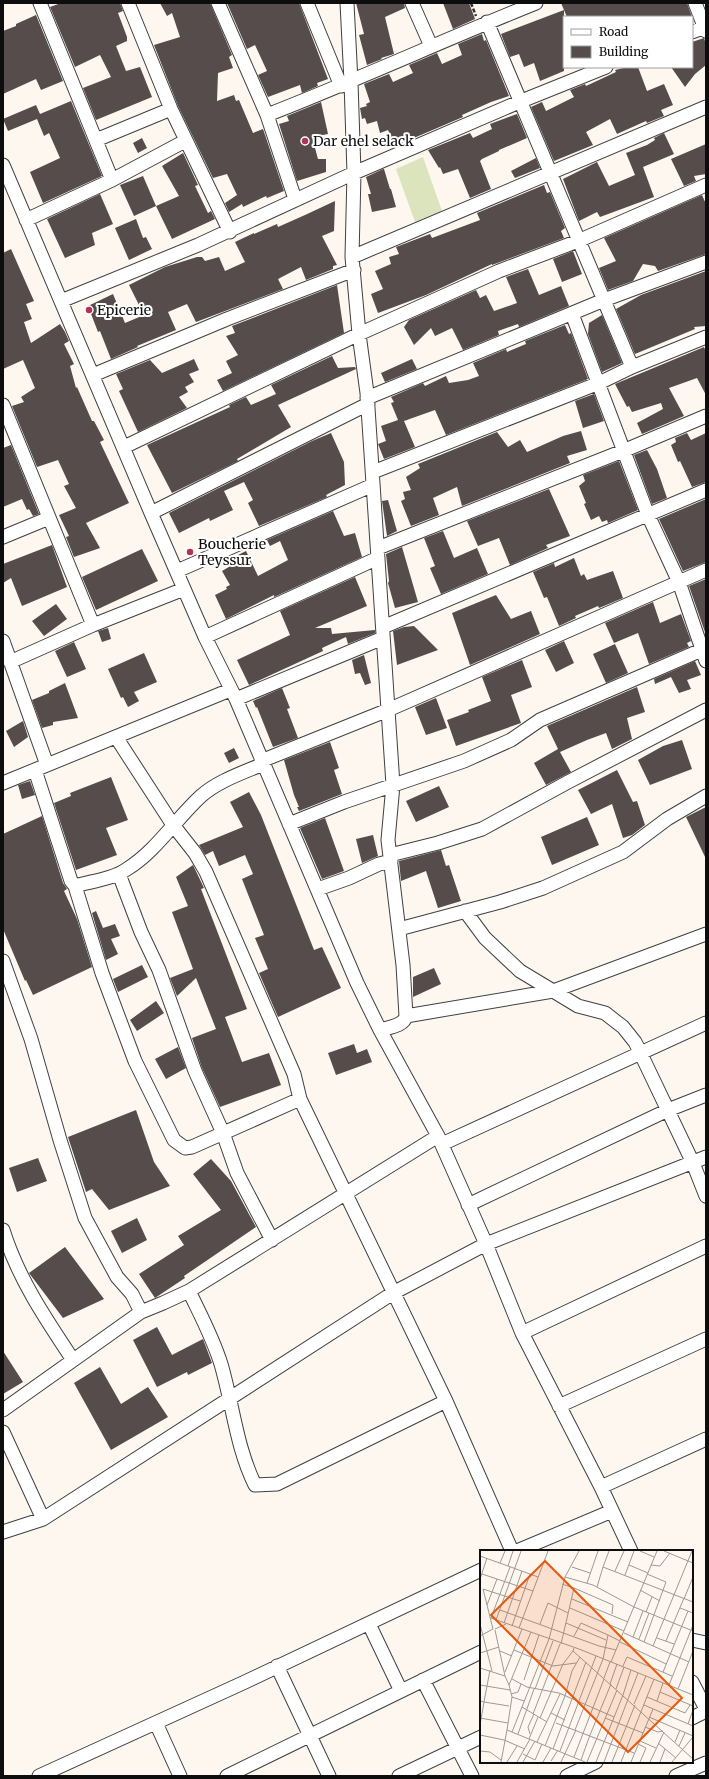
<svg xmlns="http://www.w3.org/2000/svg" width="709" height="1779" font-family="Merriweather,serif">
	<style>
		.green { fill: #dbe4bd }
		.building { fill: #554c4b }
		.lines { fill: none; stroke-linecap: round; stroke-linejoin: round }
		.minor-casing { stroke: #404040; stroke-width: 15 }
		.path { stroke: #2f2f2f; stroke-width: 2.5; stroke-dasharray: 4 2; stroke-linecap: butt }
		.minor { stroke: #fff; stroke-width: 13 }
		.poi-dot { fill: #ae355a; stroke: #fff; stroke-width: 1.5 }
		.labels { text-anchor: middle; dominant-baseline: central; stroke-width: 4; stroke-linejoin: round; paint-order: stroke }
		.poi-label { font-size: 14px; fill: #0d0d0d; stroke: #fff; text-anchor: start }
		.inset-road { fill: none; stroke: #9d9995; stroke-width: 1 }
		.view { fill: #e8590c; fill-opacity: 0.15; stroke: #e8590c; stroke-width: 2 }
		.inset-edge { fill: none; stroke: #0d0d0d; stroke-width: 2 }
	</style>
	<rect width="100%" height="100%" fill="#fdf7f0"/>
	<!-- green -->
	<path class="green" d="M423,157L442,211L415,222L396,169Z"/>
	<!-- building -->
	<path class="building" d="M61,3H120L123,11L118,13L127,37V41L116,46L126,71L140,67L152,97L96,120L83,88L111,77L100,55L75,67L50,7Z
		M160,3H210L232,55L229,57L233,68L218,73L217,101L234,95L236,101L239,100L253,133L263,129L284,191L267,198L266,196L243,207L242,204L229,212L225,203L237,195L227,174L213,178L178,106L154,45L180,37L172,13L167,16Z
		M227,3H299L328,79L317,83L318,86L302,93L300,85L268,97L258,75L267,71L255,45L247,49Z
		M356,3H404L405,8L385,17L394,54L381,58L382,59L367,65L359,35L364,34Z
		M443,3H469L475,19L453,29Z
		M561,3H687L692,17H567L564,10V71L540,81L534,63L524,67L519,54L510,57L501,34L564,10Z
		M36,15L63,81L41,90L36,79L3,94V31L16,26V24Z
		M482,34L484,41L486,40L509,96L491,102L462,115L463,117L395,146L388,130L380,133L377,121L367,124L365,118L362,119L360,108L367,106L366,104L370,102L364,84L389,74L393,82L413,73L409,65L437,53L442,64L462,55L458,44Z
		M704,38L706,44V65L695,74L685,87L671,67H692V42Z
		M628,67H638L647,91L664,84L673,105L661,110L664,116L647,123L646,121L617,134L610,119L586,132L593,145L554,161L531,107L542,102L546,111L574,97L570,90L585,84L586,86L616,72L615,70Z
		M71,101L102,176L43,203L30,172L60,158L49,133L44,136L37,119L8,131L3,119L36,105L40,114Z
		M321,102L328,134L312,137L318,159H326V172L297,181L279,124L289,121L287,116Z
		M517,114L527,138L499,150V151L482,159L480,161L491,189L470,198L458,169L443,174L440,167L439,168L428,150L470,133L473,138L492,129L490,124Z
		M664,133L674,154L643,167L654,197L600,217L597,212L579,221L563,179L597,162L609,186L635,175L626,153L647,145L655,140L654,138Z
		M142,138L147,148L138,153L133,143Z
		M706,144V174L694,176L696,181L684,186L671,159Z
		M183,153L198,185L195,186L208,213L211,211L215,219L172,239L156,206L179,196L162,166Z
		M536,158L540,168L515,178L511,171Z
		M383,169H384L390,189H391L396,207L372,212L368,194H371L366,177Z
		M143,176L156,206L134,216L120,185Z
		M544,185L547,193L550,192L565,228L561,231L564,238L492,265V264L426,295L378,313L371,294L383,289L375,271L391,264L389,257L399,254L396,247L430,234L432,238L480,220L477,213Z
		M100,194L113,224L92,233L95,245L65,258L47,219Z
		M702,195L706,204V254L658,271L655,266L643,264L633,281L608,290L599,268L616,261L604,238Z
		M335,201L334,231L322,236L337,265L333,266V269L306,280L301,267L278,279L283,289L196,322L187,304L168,312L176,330L137,346L138,347L111,359L100,331L98,332L88,306L113,294L125,323L144,315L129,285L165,267L197,257H202L205,261L219,257L225,271L245,262L235,242L254,233V234L277,224L278,227L305,215Z
		M136,219L143,238L146,237L152,249L129,260L115,228Z
		M11,249L34,301L26,304L32,319L24,322L31,343L60,324L65,332L69,341L64,344L74,364L70,366L76,388L77,387L92,421H94L104,440L100,442L129,503L86,523L100,548L74,557L66,537L69,536L59,515L76,508L64,486L69,484L58,460L37,467L12,406L24,402L21,397L35,388L23,360L3,369V253Z
		M573,251L582,274L562,282L553,259Z
		M528,269L539,295L561,286L569,306L519,327L518,324L498,331L499,335L463,350L452,328L435,336L431,328L414,345L404,327L409,320L476,290L480,298L486,295L494,311L517,303L506,277Z
		M706,271V326L694,327L695,329L635,354L616,309L641,295Z
		M337,285L344,333L223,391L217,380L232,373L226,361L238,355L226,336L235,333L232,326Z
		M602,315L622,363L602,372L588,334L589,323Z
		M565,325L569,334L571,333L588,379L446,435L435,410L404,421L415,447L384,459L378,444L386,441L381,426L398,420L391,403L394,402L391,397L423,383L425,386L446,376L449,383L468,380L479,376L473,363L506,349L507,352L526,344L525,341Z
		M704,347L706,352V395L697,378L669,388L684,416L642,434L637,423L663,409L661,403L632,412L629,406L627,407L615,384Z
		M332,356L338,368L355,367L356,369L278,405L291,427L237,459L238,461L172,493L147,445L230,407L229,405L246,397L251,405L276,394L271,385Z
		M194,359L199,370L189,374L194,382L185,387L188,392L179,397L187,408L138,432L119,391L123,389L116,374L150,360L162,373Z
		M412,359L417,369L385,382L381,373Z
		M594,394L604,421L583,428L575,401Z
		M581,431L587,450L567,456L570,463L462,506L457,487L433,498L439,515L411,526L401,501L405,499L403,492L411,490L406,477L420,468L418,464L497,432L508,447L520,440L527,452L563,436Z
		M331,433L344,462L345,485L326,495L327,497L259,526L248,503L253,500L244,482L224,491L233,510L210,521L209,518L179,533L169,513L312,441Z
		M687,433L691,440L706,433V482L692,487L680,461L678,462L671,445L676,442L675,438Z
		M11,445L39,514L33,516L29,509L27,510L22,499L3,507V448Z
		M647,450L657,469L667,498L652,504L634,455Z
		M619,461L638,510L608,523L607,520L602,522L599,516L591,520L584,504L586,503L579,486L585,481L583,475Z
		M549,489L570,536L546,545L548,548L510,565L499,538L478,546L467,521Z
		M706,499V562L683,571L659,519Z
		M388,500L397,531L387,536L382,501Z
		M333,511L344,536L355,533L362,557L274,597V595L226,619L215,595L227,589L226,587L230,585L222,571L239,561L236,556L246,551L258,576L288,560L280,541L270,546L267,540Z
		M443,531L454,558L477,548L488,574L441,594L430,568L435,566L424,538Z
		M52,545L67,587L22,606L11,578L3,583V564Z
		M402,547L418,602L395,608L388,583L389,581L386,554Z
		M142,549L158,581L96,610L82,577Z
		M574,558L581,576L584,574L587,580L613,571L623,598L599,608L598,606L575,616L576,618L559,626L547,597L544,598L533,572L554,563L555,567Z
		M355,577L367,606L315,628H331L332,634L375,630V633L348,644L346,637L322,648L323,651L249,685L237,660L290,635L280,611Z
		M706,579V635L689,586Z
		M496,595L511,619L531,611L540,634L470,665L452,613Z
		M653,602L660,623L681,614L691,641L687,643L689,647L649,664L638,633L614,643L605,623Z
		M56,604L67,619L44,636L32,621Z
		M414,626L438,650L397,665L393,631L404,627Z
		M108,628L111,639L102,642L98,631Z
		M564,641L574,663L556,672L545,650Z
		M74,642L86,669L67,677L55,651Z
		M615,644L628,673L606,683L593,654Z
		M144,653L157,682L134,692L139,701L128,707L123,697L121,698L108,669Z
		M364,655L371,683L365,685L360,673L355,674L352,660Z
		M522,660L532,687L511,695L521,723L456,746L447,720L469,712L468,710L491,701L482,677Z
		M695,661L701,675L687,680L691,689L679,693L671,677L655,684L654,679Z
		M65,683L78,718L53,722V725L42,728L32,700L49,693V691Z
		M637,687L645,712L627,718L632,739L612,749L606,733L587,740L560,752L571,772L546,785L534,763L558,749L547,726Z
		M282,688L290,708L287,709L298,738L273,747L257,707L256,708L253,701Z
		M436,698L447,728L426,735L415,707Z
		M23,721L28,737L14,747L6,731Z
		M682,740L692,769L650,785L638,760L663,746Z
		M330,742L339,768L334,770L342,794L299,811L297,807H299L294,795L284,760Z
		M234,748L239,758L229,763L224,753Z
		M617,770L633,802L637,801L645,825L632,835L623,838L612,804L591,814L578,790Z
		M111,777L128,820L106,828L117,855L76,870L54,803L71,796L70,793Z
		M30,781L35,795L22,799L18,785Z
		M439,786L449,807L416,822L406,801Z
		M249,792L261,815L314,950L322,947L341,988L278,1017L259,973L268,969L255,938L264,935L242,879L253,874L245,855L219,866L213,851L205,855L199,845L243,827L230,802Z
		M706,807V859L686,817Z
		M42,816L63,883L67,889L64,891L77,919L92,967L33,995L26,980L25,981L3,929V834Z
		M587,817L599,845L552,865L541,837Z
		M325,818L344,871L322,879L300,828Z
		M373,835L378,856L362,863L356,839Z
		M441,850L446,866L449,865L461,901L438,908L426,871L401,881L399,861Z
		M193,865L204,888L201,889L247,1009L225,1017L242,1062L269,1053L281,1085L220,1107L202,1068L192,1038L216,1029L196,978L177,996L170,978L193,969L172,912L188,906L176,877Z
		M96,911L103,928L115,924L120,936L111,939L118,954L106,960L92,913Z
		M142,965L148,977L118,992L113,979Z
		M434,968L441,984L413,997V977Z
		M156,1001L164,1013L137,1031L130,1020Z
		M354,1044L357,1053L367,1049L372,1062L336,1075L328,1053Z
		M178,1047L186,1068L166,1079L155,1059Z
		M136,1110L154,1162L170,1186L109,1210L92,1189L86,1192L68,1137Z
		M38,1158L47,1181L17,1192L9,1168Z
		M211,1159L231,1181L256,1227L184,1276L185,1278L155,1298L139,1274L184,1245L178,1236L221,1210L193,1174Z
		M137,1218L147,1240L122,1253L111,1231Z
		M65,1247L104,1299L63,1318L29,1273Z
		M157,1327L172,1355L203,1339L212,1363L188,1375L187,1372L157,1387L133,1340Z
		M3,1351L23,1382L3,1394Z
		M100,1367L121,1404L148,1387L168,1417L111,1450L74,1383Z"/>
	<g class="lines">
		<!-- minor casing -->
		<g class="minor-casing">
			<path id="minor" d="M40,3L112,180
				M128,3L171,109L230,232
				M218,3L267,115L295,199
				M307,3L341,86
				M347,3L351,82L354,173L352,257L359,334L367,393L393,785L388,840L403,965L406,1016C404,1026 390,1027 380,1030
				M412,3L431,46
				M695,3L706,31
				M487,22L632,367
				M692,32L706,27
				M267,115C357,80 446,39 536,3
				M96,140L171,109
				M3,165L151,513L205,637L236,699L357,983L380,1030L438,1136L486,1244L522,1333L601,1487L631,1551
				M26,220L112,180L185,141
				M352,257L706,107
				M61,301L198,245L354,173L519,102L606,67
				M572,314L648,515L679,582L706,661
				M93,375L227,319L354,270
				M367,398L604,300L706,262
				M3,405L93,625L184,589
				M124,447L359,334L499,271L578,241L706,185
				M373,472L599,383L632,367L706,337
				M151,513L368,404
				M3,537L49,518
				M378,548L623,451L706,416
				M177,571L373,485
				M383,627L706,490
				M205,637L378,558
				M3,641L47,765
				M10,662L93,625
				M236,699L383,638
				M116,737L173,825L195,853L206,872L294,1074L300,1099L446,1401L512,1551
				M261,761L388,710L706,570
				M35,770L71,881L75,886C92,881 113,879 127,869C156,851 176,819 201,796C218,781 242,773 263,764
				M3,783L230,690
				M289,824L344,802L464,761L511,740L540,720L706,648
				M390,855L438,843L482,829L568,782L706,710
				M119,874L141,932L159,970L195,1071L223,1133L237,1173L272,1240
				M75,886L102,973L135,1061L174,1140L185,1148L192,1147L300,1099
				M318,889L349,878L379,864L391,861
				M465,911L485,938L520,971L578,1006L605,1013L623,1027L635,1042L640,1052L693,1163L706,1196
				M399,929L500,902L543,888L623,852L667,819L706,796
				M3,961L31,1039L60,1140L85,1218L117,1277L132,1294L141,1312
				M406,1016L553,991L706,934
				M442,1144L706,1023
				M468,1205L668,1110L706,1095
				M3,1230C18,1278 45,1318 73,1360
				M189,1291C200,1314 213,1338 221,1364C233,1405 236,1446 255,1485L277,1484L446,1401
				M522,1333L706,1246
				M559,1406L706,1339
				M3,1410L141,1312L163,1303L189,1291L438,1136
				M3,1432L43,1519
				M601,1487L706,1439
				M3,1532L43,1519L393,1293L486,1244L706,1157
				M517,1551L612,1511
				M369,1624L401,1691
				M692,1640L706,1643
				M277,1666L329,1776
				M423,1680L472,1776
				M692,1682L706,1709
				M692,1718L706,1711
				M156,1723L180,1776
				M39,1776L245,1682L481,1570
				M227,1776L481,1652
				M399,1776L481,1737
				M567,1776L596,1762
				M676,1776L706,1763"/>
		</g>
		<!-- path -->
		<path class="path" d="M471,3L476,16"/>
		<!-- minor -->
		<use href="#minor" class="minor"/>
	</g>
	<!-- markers -->
	<g class="poi-dot">
		<circle cx="305" cy="141" r="4"/>
		<circle cx="89" cy="310" r="4"/>
		<circle cx="190" cy="552" r="4"/>
	</g>
	<g class="labels">
		<!-- poi labels -->
		<g class="poi-label">
			<text x="313" y="141">Dar ehel selack</text>
			<text x="97" y="310">Epicerie</text>
			<text x="198" y="544">Boucherie<tspan x="198" dy="16">Teyssur</tspan></text>
		</g>
	</g>
	<!-- overview -->
	<g transform="translate(480 1550)">
		<rect width="213" height="213" fill="#fdf7f0"/>
		<path class="inset-road" d="M33,1L28,16L58,27M129,1L123,17L213,52M160,1L174,7M184,1L213,13M0,6L28,16M20,13L25,1M149,15L168,23M171,15L180,16L190,3M92,17L110,23M135,21L144,1M2,24L53,41M145,25L154,1M85,27L99,1M0,29L7,8M107,33L118,1M82,34L94,38M117,37L123,17M160,40L180,51M92,49L148,72M204,49L213,27M7,55L17,29M90,58L144,81M200,58L213,63M20,60L119,96L136,100M166,62L172,47M11,68L99,99L213,145M11,68L30,17M16,70L41,1M24,73L42,21M86,73L126,90M0,74L12,121M60,74L68,53L88,63M32,76L50,24M39,78L68,1M15,79L26,74M15,80L25,126M144,83L209,112M0,86L13,79L3,39L40,51M94,86L101,73L128,85M153,87L163,61M177,88L194,94M159,89L169,63M186,91L204,48M140,92L186,114M164,92L186,32L167,24M81,94L94,38L133,55L132,64M173,96L212,1M94,98L93,101L213,209M34,100L73,116L96,113M20,101L32,106M0,103L19,97M123,109L128,85L140,91M131,112L177,1M143,116L147,107L192,126M0,118L25,126L29,135M25,122L42,79M183,122L208,61M124,128L130,112M32,129L47,137L79,143L134,167M44,130L59,85M130,134L137,114M0,135L30,140M189,135L213,75M55,139L73,91M136,139L144,117M198,139L213,101M180,142L213,156M31,144L38,142L41,134M143,145L151,120M32,147L44,151M167,147L205,163L210,155M0,151L4,152L10,120M177,151L183,133M154,154L166,126M164,155L213,176M42,157L67,172M71,163L85,170M53,164L80,94M169,167L213,186M0,168L28,173M60,168L83,114L93,101M125,168L163,183M76,173L154,203M208,174L213,160M0,175L4,152L29,156M165,177L178,182L183,181M27,180L32,147L29,135L51,82M95,180L123,109M32,182L69,89L85,27L113,35L154,57L213,81M38,184L54,139M50,184L48,177L54,164M0,185L24,190L45,199M110,185L131,134M49,189L58,167M160,191L176,198M57,192L80,144M195,192L200,180M178,193L196,208M158,194L166,198L160,212M65,196L85,146L92,121L100,107M199,196L205,183M73,199L106,112M0,201L10,202L21,210M80,201L116,106M43,204L55,210L62,194M94,207L124,129M101,210L110,185M71,211L78,200M21,212L27,180L105,212M27,212L37,196M37,212L50,189M43,212L55,191M63,212L71,198M81,212L96,180M107,212L137,140M116,212L143,145M124,212L158,123M132,212L155,155M141,212L174,129M151,212L173,159M170,212L184,182M180,212L185,199M192,212L213,187"/>
		<path class="view" d="M65,11L202,148L148,202L11,65Z"/>
		<rect width="213" height="213" class="inset-edge"/>
	</g>
	<!-- border -->
	<rect width="709" height="1779" fill="none" stroke="#0d0d0d" stroke-width="8"/>
	<!-- legend -->
	<rect x="563" y="16" width="130" height="52" fill="#ffffff" stroke="#9e9e9e"/>
	<rect x="571" y="29" width="20" height="6" fill="#ffffff" stroke="#9e9e9e"/>
	<text x="599" y="36" font-size="12" fill="#0d0d0d">Road</text>
	<rect x="571" y="46" width="20" height="12" fill="#554c4b" stroke="#9e9e9e"/>
	<text x="599" y="56" font-size="12" fill="#0d0d0d">Building</text>
</svg>
